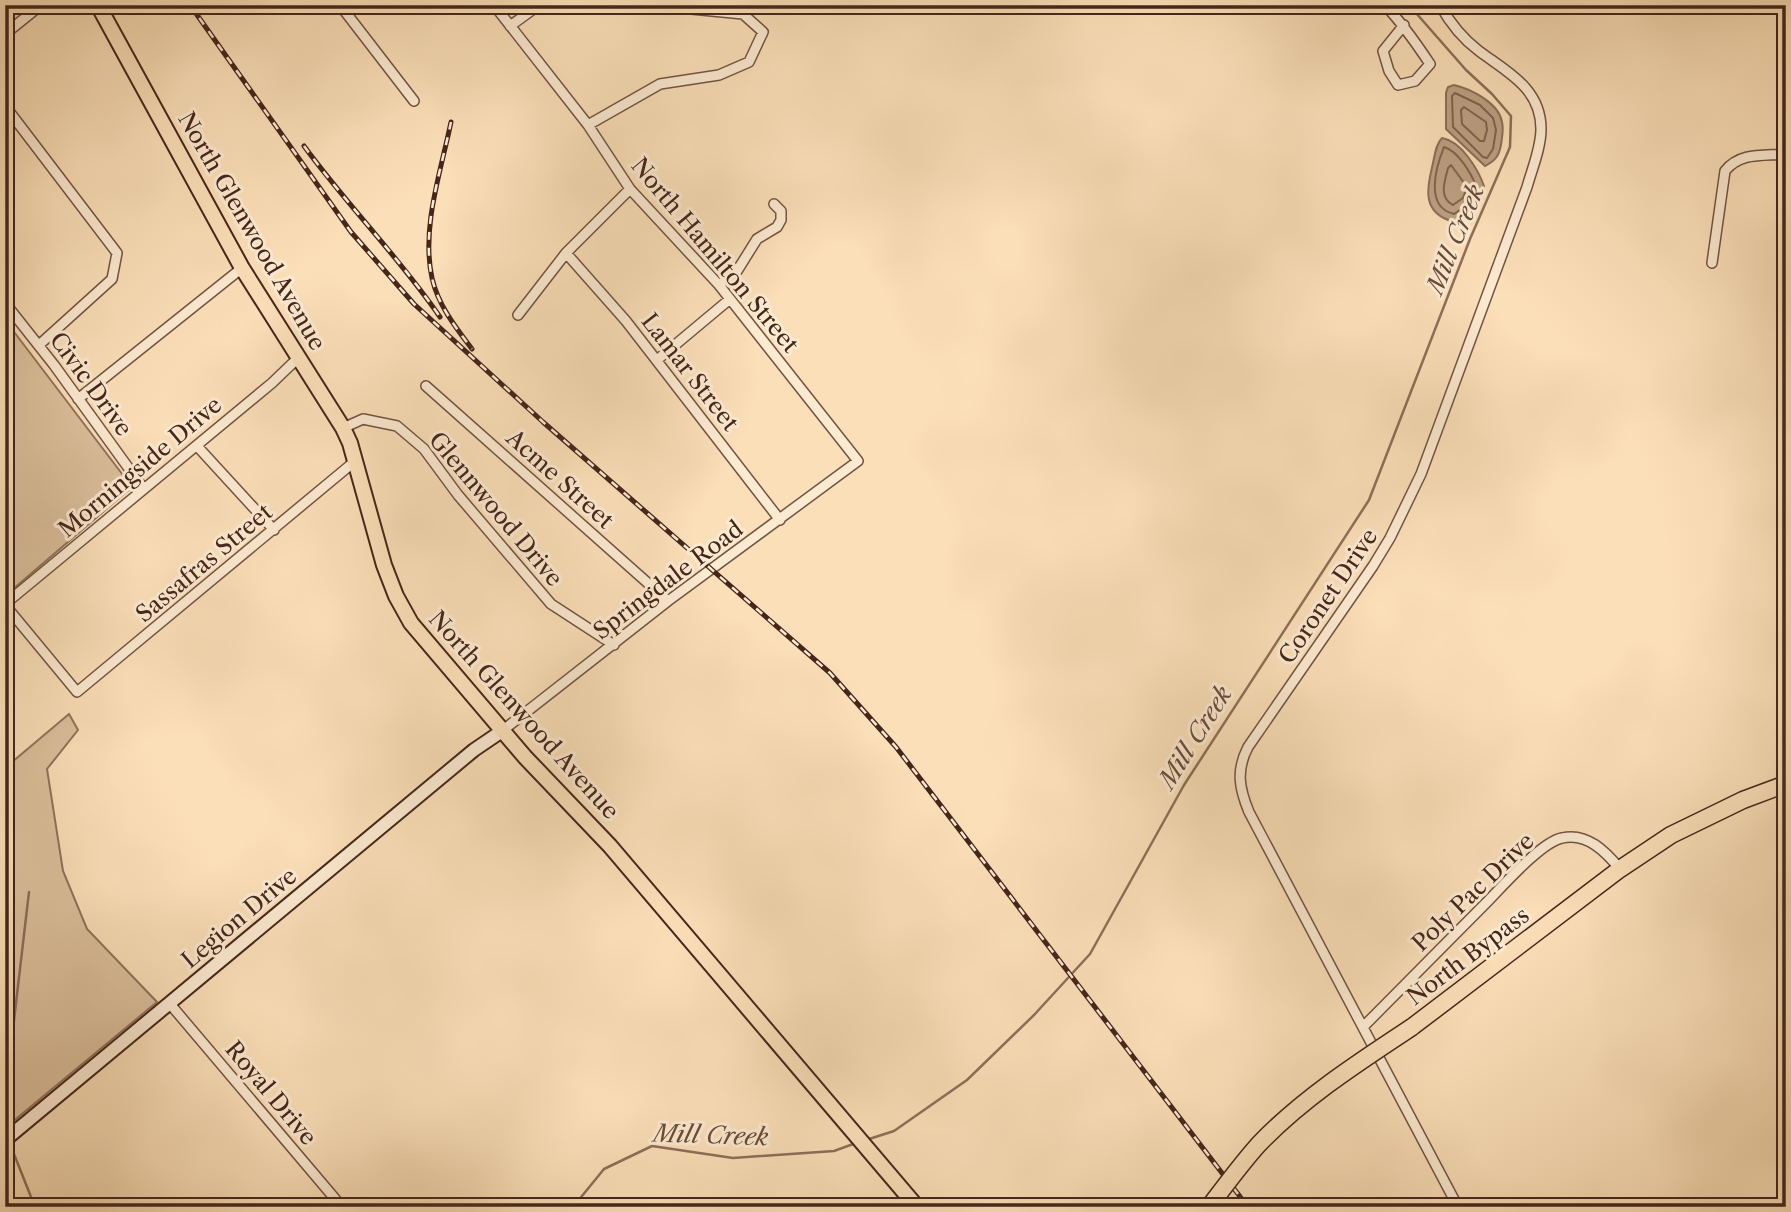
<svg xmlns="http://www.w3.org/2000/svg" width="1791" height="1212" font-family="'Libre Caslon Text',serif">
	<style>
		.green { fill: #dcc09d; stroke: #90735c; stroke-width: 2 }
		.water { fill: #bda083; stroke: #8d6f59; stroke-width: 2 }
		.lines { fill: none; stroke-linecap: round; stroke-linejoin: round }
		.shore { stroke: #81634f; stroke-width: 2 }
		.stream { stroke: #8d6f59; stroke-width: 2.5 }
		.street-casing { stroke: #725442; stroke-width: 12 }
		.secondary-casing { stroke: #45261b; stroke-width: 16 }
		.primary-casing { stroke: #45261b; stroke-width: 18 }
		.highway-casing { stroke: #45261b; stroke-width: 19 }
		.street { stroke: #fcead1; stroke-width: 9 }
		.secondary { stroke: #fcead1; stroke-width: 12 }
		.primary { stroke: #fbdfb8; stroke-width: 14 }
		.highway { stroke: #fbdfb8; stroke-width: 16 }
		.rail-casing { stroke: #45261b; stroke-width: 5 }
		.rail { stroke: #fcead1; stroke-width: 2.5; stroke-dasharray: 8; stroke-linecap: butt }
		.highway-bridge-casing { stroke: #45261b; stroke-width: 19; stroke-linecap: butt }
		.highway-bridge { stroke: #fbdfb8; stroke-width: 16 }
		.labels { text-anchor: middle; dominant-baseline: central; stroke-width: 6; stroke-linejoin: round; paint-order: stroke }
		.street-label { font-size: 23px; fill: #45261b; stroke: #fcead1 }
		.water-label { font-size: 24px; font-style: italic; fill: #694b3a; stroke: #fcead1 }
	</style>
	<rect width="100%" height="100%" fill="#fbdfb8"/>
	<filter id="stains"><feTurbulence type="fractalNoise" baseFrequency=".00286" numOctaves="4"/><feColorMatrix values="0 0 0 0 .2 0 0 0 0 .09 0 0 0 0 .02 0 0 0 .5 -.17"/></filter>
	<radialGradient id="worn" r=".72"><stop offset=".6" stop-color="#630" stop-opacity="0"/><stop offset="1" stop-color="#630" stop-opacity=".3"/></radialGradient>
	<!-- green -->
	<path class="green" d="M5,320L132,487L5,596Z
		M69,714L78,730L47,769L63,871L87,929L157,1002L5,1128V768Z"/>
	<!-- water -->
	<path class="water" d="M1454,85C1471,89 1499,103 1502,122C1504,129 1502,137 1501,145C1499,156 1495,161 1485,166L1446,129V93L1448,87Z
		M1442,138C1461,141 1478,169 1484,186C1479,204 1472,216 1454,222C1421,213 1427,189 1433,163C1435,154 1436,144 1442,138Z"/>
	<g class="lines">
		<!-- shore -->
		<path class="shore" d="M1455,93L1480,105L1493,118L1496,130L1493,149L1487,158L1483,157L1453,127L1452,96Z
			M1464,107L1486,122L1487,130L1484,141H1480L1462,124L1461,110Z
			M1444,147C1458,151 1471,173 1476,186L1470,203L1454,214C1424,207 1436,167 1444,147Z
			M1451,165L1467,187L1463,198L1453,205C1438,197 1445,181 1448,168Z"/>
		<!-- stream -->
		<path class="stream" d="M5,1097L29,892
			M5,1104L8,1130
			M866,1140L894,1131L967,1080L1034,1015L1090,954L1184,785L1369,500L1470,239L1510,147L1511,116L1492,94L1466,70L1409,5
			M10,1144L35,1207
			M573,1207L604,1169L652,1146L733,1158L834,1151L856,1143"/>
		<!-- street casing -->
		<g class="street-casing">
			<path id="street" d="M340,5L414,101
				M494,5L588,125L630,189L719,285L858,461L668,601L502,731
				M1385,5C1403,24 1416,43 1430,64L1415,81L1398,85L1389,71L1383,51L1404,25
				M1440,5C1450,23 1463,39 1479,51C1507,72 1541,88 1541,129C1541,148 1532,169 1527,187L1421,474L1390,538L1373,566L1248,747C1236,770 1239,788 1249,812L1458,1207
				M510,26L539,5
				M5,34L41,5
				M5,106L117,253L112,279L39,345
				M588,125L660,84L719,75L749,62L763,32L743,14L691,9L680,5
				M566,253L626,321L780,520
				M1712,263L1725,171C1740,152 1763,156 1786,154
				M719,285L737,271L757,239L777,227L781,220V211L774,204
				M5,303L54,365L143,488
				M518,315L566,253L630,189
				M657,360L730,299
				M426,386L668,601
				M78,399L242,268
				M343,428L363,419L397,426L424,449L458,495L551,604L614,645
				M197,446L274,530
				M5,604L272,383L298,358
				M5,605L77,692L354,462
				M170,1004L342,1207
				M1363,1027C1404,986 1444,945 1485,904C1501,888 1541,842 1562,838C1587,832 1606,852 1620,869"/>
		</g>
		<!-- secondary casing -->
		<g class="secondary-casing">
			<path id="secondary" d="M5,1140L474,750L502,731"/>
		</g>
		<!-- primary casing -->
		<g class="primary-casing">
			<path id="primary" d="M98,5L242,268L343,428L350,443L384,565L396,596L411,623L525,757L610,846L917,1207"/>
		</g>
		<!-- highway casing -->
		<g class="highway-casing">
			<path id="highway" d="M1412,1027L1620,869L1671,835L1743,800L1786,784"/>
		</g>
		<!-- street -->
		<use href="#street" class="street"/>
		<!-- secondary -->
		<use href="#secondary" class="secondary"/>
		<!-- primary -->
		<use href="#primary" class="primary"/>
		<!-- highway -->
		<use href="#highway" class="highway"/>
		<!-- rail casing -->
		<g class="rail-casing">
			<path id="rail" d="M190,5L351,232L414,304L543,422L830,673L896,747L1248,1207
				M451,122C441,171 421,228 432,278C438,305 456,328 472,349
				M304,146C347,205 399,257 440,317"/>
		</g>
		<!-- rail -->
		<use href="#rail" class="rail"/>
		<!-- highway-bridge casing -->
		<g class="highway-bridge-casing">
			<path id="highway-bridge" d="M1209,1207C1225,1186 1241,1164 1259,1144C1303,1098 1359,1062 1412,1027"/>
		</g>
		<!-- highway-bridge -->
		<use href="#highway-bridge" class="highway-bridge"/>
	</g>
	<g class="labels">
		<!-- street labels -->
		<g class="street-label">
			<text transform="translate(252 231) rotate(60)">North Glenwood Avenue</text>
			<text transform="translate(715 255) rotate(50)">North Hamilton Street</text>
			<text transform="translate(690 372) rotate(52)">Lamar Street</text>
			<text transform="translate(91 384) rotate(54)">Civic Drive</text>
			<text transform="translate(140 467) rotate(-40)">Morningside Drive</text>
			<text transform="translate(560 479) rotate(42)">Acme Street</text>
			<text transform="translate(496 509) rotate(50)">Glennwood Drive</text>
			<text transform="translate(204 563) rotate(-40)">Sassafras Street</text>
			<text transform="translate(668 580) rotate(-37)">Springdale Road</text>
			<text transform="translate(1328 596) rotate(-56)">Coronet Drive</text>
			<text transform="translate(524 715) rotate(48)">North Glenwood Avenue</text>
			<text transform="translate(1473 892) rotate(-44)">Poly Pac Drive</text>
			<text transform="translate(239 918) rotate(-40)">Legion Drive</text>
			<text transform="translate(1468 956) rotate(-37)">North Bypass</text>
			<text transform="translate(271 1093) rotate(50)">Royal Drive</text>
		</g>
		<!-- water labels -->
		<g class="water-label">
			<text transform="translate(1455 239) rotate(-68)">Mill Creek</text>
			<text transform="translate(1195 737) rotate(-58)">Mill Creek</text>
			<text transform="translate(711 1135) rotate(2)">Mill Creek</text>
		</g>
	</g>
	<!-- margin -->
	<rect width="1791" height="1212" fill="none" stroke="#fbdfb8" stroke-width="28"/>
	<rect x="7" y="7" width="1777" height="1198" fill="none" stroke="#45261b" stroke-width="3.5"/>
	<rect x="14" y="14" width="1763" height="1184" fill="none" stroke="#45261b" stroke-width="2"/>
	<rect width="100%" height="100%" filter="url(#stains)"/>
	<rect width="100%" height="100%" fill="url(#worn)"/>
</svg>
